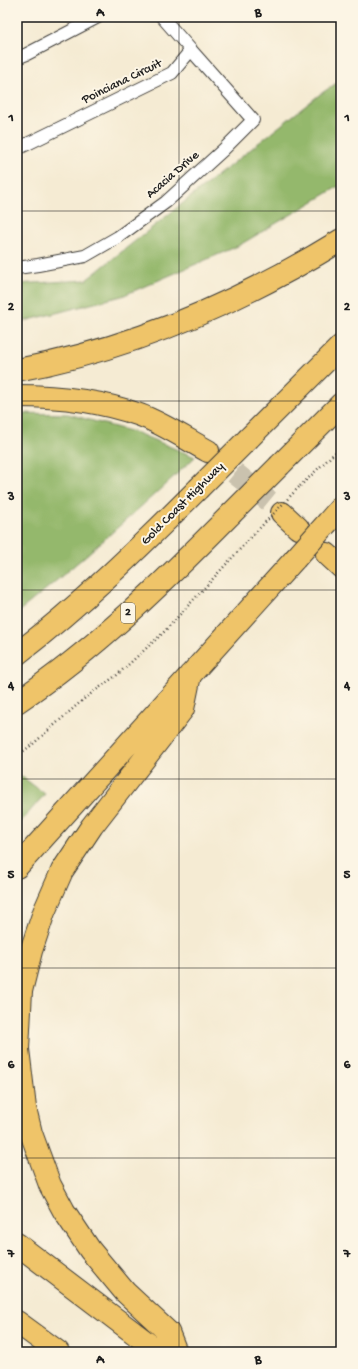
<svg xmlns="http://www.w3.org/2000/svg" width="358" height="1369" font-family="'Gochi Hand',sans-serif">
	<style>
		.forest { fill: #94b86c; stroke: #586a44 }
		.lines { fill: none; stroke-linecap: round; stroke-linejoin: round }
		.motorway-tunnel { stroke: #cac2ae; stroke-width: 22; stroke-dasharray: 22 11; stroke-linecap: butt }
		.service-casing { stroke: #3d3b37; stroke-width: 14 }
		.trunk-casing { stroke: #3d3b37; stroke-width: 24 }
		.motorway-casing { stroke: #3d3b37; stroke-width: 24 }
		.path { stroke: #3d3b37; stroke-width: 2.5; stroke-dasharray: 1 3; stroke-linecap: butt }
		.service { stroke: #fff; stroke-width: 12 }
		.trunk { stroke: #efc469; stroke-width: 22 }
		.motorway { stroke: #efc469; stroke-width: 22 }
		.trunk-bridge-casing { stroke: #3d3b37; stroke-width: 24; stroke-linecap: butt }
		.motorway-bridge-casing { stroke: #3d3b37; stroke-width: 24; stroke-linecap: butt }
		.path-bridge { stroke: #3d3b37; stroke-width: 2.5; stroke-dasharray: 1 3; stroke-linecap: butt }
		.trunk-bridge { stroke: #efc469; stroke-width: 22 }
		.motorway-bridge { stroke: #efc469; stroke-width: 22 }
		.grid { fill: none; stroke: #1c1c1c; stroke-width: 1; stroke-opacity: 0.55 }
		.labels { text-anchor: middle; dominant-baseline: central; stroke-width: 4; stroke-linejoin: round; paint-order: stroke }
		.shield { fill: #fcf5e5; stroke: #5f5d58; stroke-width: 1 }
		.shield-label { font-size: 12px; font-weight: bold; fill: #1c1c1c }
		.street-label { font-size: 13px; fill: #1c1c1c; stroke: #fcf5e5 }
		.neatline { fill: none; stroke: #1c1c1c; stroke-width: 1.5 }
		.grid-label { font-size: 13px; text-anchor: middle; font-weight: bold; fill: #1c1c1c }
	</style>
	<rect width="100%" height="100%" fill="#fcf5e5"/>
	<filter id="ink" filterUnits="userSpaceOnUse"><feTurbulence type="fractalNoise" baseFrequency=".025" numOctaves="2"/><feDisplacementMap in="SourceGraphic" scale="8" xChannelSelector="R" yChannelSelector="G"/><feConvolveMatrix kernelMatrix="1 2 1 2 8 2 1 2 1" color-interpolation-filters="sRGB"/></filter>
	<filter id="wash" filterUnits="userSpaceOnUse"><feTurbulence type="fractalNoise" baseFrequency=".012" numOctaves="4" result="noise"/><feDisplacementMap in="SourceGraphic" scale="16" xChannelSelector="R" yChannelSelector="G"/><feGaussianBlur stdDeviation="0.9" result="paint"/><feColorMatrix in="noise" values="0 0 0 0 0 0 0 0 0 0 0 0 0 0 0 0 0 1.4 0 .05"/><feComposite in="paint" operator="in"/></filter>
	<g filter="url(#wash)">
		<rect width="100%" height="100%" fill="#f5ebd3"/>
		<!-- forest -->
		<path class="forest" d="M341,80V185L238,246L122,296L17,323V284L86,280L319,95Z
			M17,413L68,414L137,433L195,457C137,511 78,564 17,613Z
			M17,773L45,794L17,826Z"/>
	</g>
	<g filter="url(#ink)">
		<g class="lines">
			<!-- motorway-tunnel -->
			<path class="motorway-tunnel" d="M209,452L269,501"/>
			<!-- service casing -->
			<g class="service-casing">
				<path id="service" d="M17,58L27,54L98,17
					M17,149L172,73L191,50L162,17
					M17,268L38,265L85,256L118,237L166,202L223,150L253,120L191,50"/>
			</g>
			<!-- trunk casing -->
			<g class="trunk-casing">
				<path id="trunk" d="M249,438L341,346
					M280,465L341,404
					M17,654C82,604 140,547 198,489
					M17,702C96,649 164,582 231,514"/>
			</g>
			<!-- motorway casing -->
			<g class="motorway-casing">
				<path id="motorway" d="M17,370C132,349 242,301 341,240
					M17,396C59,396 101,401 140,415C164,424 186,439 208,451
					M282,513L298,528
					M328,522L341,507
					M327,554L341,567
					M17,867L295,559
					M17,1244L159,1352
					M17,1322L58,1352
					M176,1352L168,1332L125,1292L90,1250L64,1211L50,1185L31,1133L25,1108L18,1049L21,991L31,951L44,912L62,871L92,826L183,709L190,675"/>
			</g>
			<!-- path -->
			<path class="path" d="M300,486L341,447
				M17,756L33,744L85,698L117,675L163,633L254,534"/>
			<!-- service -->
			<use href="#service" class="service"/>
			<!-- trunk -->
			<use href="#trunk" class="trunk"/>
			<!-- motorway -->
			<use href="#motorway" class="motorway"/>
			<!-- trunk-bridge casing -->
			<g class="trunk-bridge-casing">
				<path id="trunk-bridge" d="M198,489L249,438
					M231,514L280,465"/>
			</g>
			<!-- motorway-bridge casing -->
			<g class="motorway-bridge-casing">
				<path id="motorway-bridge" d="M295,559L328,522"/>
			</g>
			<!-- path-bridge -->
			<path class="path-bridge" d="M254,534L300,486"/>
			<!-- trunk-bridge -->
			<use href="#trunk-bridge" class="trunk-bridge"/>
			<!-- motorway-bridge -->
			<use href="#motorway-bridge" class="motorway-bridge"/>
		</g>
	</g>
	<!-- grid -->
	<path class="grid" d="M179,17V1352M17,211H341M17,401H341M17,590H341M17,779H341M17,968H341M17,1158H341"/>
	<g class="labels">
		<!-- shield labels -->
		<rect class="shield" x="121" y="603" width="14" height="20" rx="3"/>
		<g class="shield-label">
			<text x="128" y="613">2</text>
		</g>
		<!-- street labels -->
		<g class="street-label">
			<text transform="translate(122 82) rotate(-26)">Poinciana Circuit</text>
			<text transform="translate(173 175) rotate(-41)">Acacia Drive</text>
			<text transform="translate(183 504) rotate(-45)">Gold Coast Highway</text>
		</g>
	</g>
	<!-- margin -->
	<rect width="358" height="1369" fill="none" stroke="#fcf5e5" stroke-width="44"/>
	<rect x="22" y="22" width="314" height="1325" class="neatline"/>
	<g class="grid-label">
		<text x="100" y="16">A</text>
		<text x="258" y="16">B</text>
		<text x="11" y="121">1</text>
		<text x="347" y="121">1</text>
		<text x="11" y="310">2</text>
		<text x="347" y="310">2</text>
		<text x="11" y="500">3</text>
		<text x="347" y="500">3</text>
		<text x="11" y="689">4</text>
		<text x="347" y="689">4</text>
		<text x="11" y="878">5</text>
		<text x="347" y="878">5</text>
		<text x="11" y="1068">6</text>
		<text x="347" y="1068">6</text>
		<text x="11" y="1257">7</text>
		<text x="347" y="1257">7</text>
		<text x="100" y="1363">A</text>
		<text x="258" y="1363">B</text>
	</g>
</svg>
